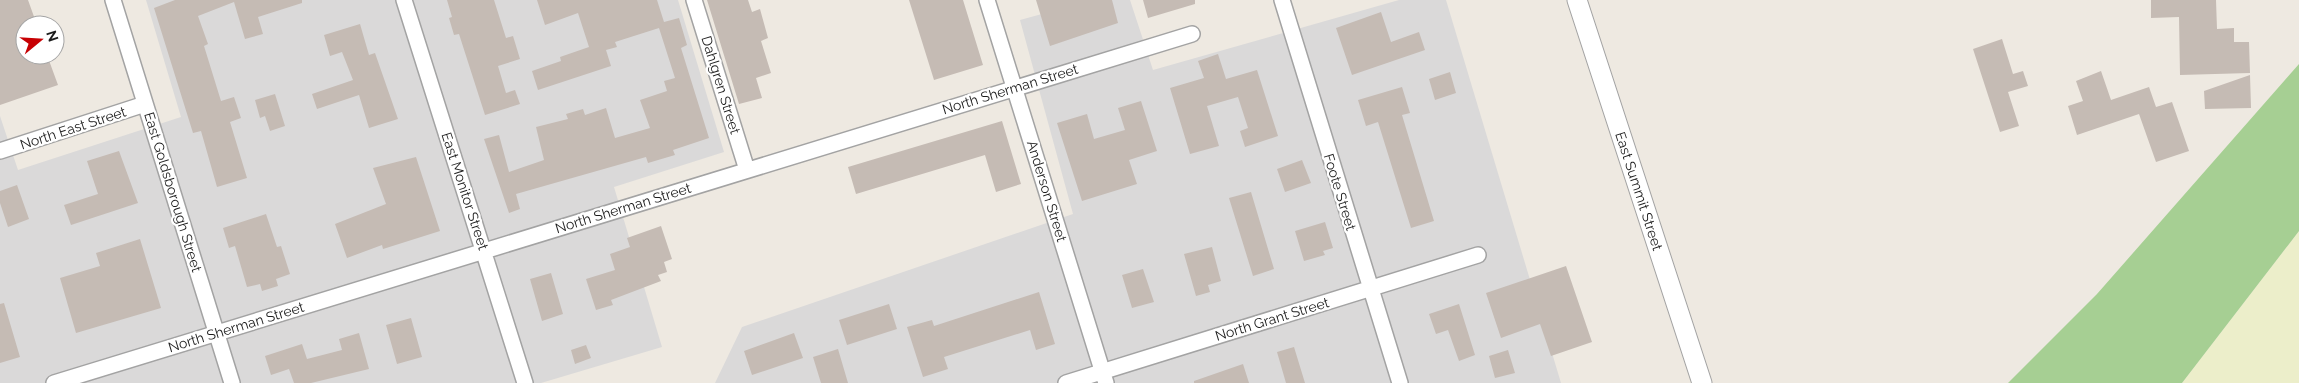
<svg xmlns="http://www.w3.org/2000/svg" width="2299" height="383" font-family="Raleway,sans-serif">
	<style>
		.residential { fill: #dad9d9 }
		.farmland { fill: #eceeca }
		.forest { fill: #a6cf93 }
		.building { fill: #c5bbb4 }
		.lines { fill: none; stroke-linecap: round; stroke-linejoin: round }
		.minor-casing { stroke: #a3a3a3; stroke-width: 18 }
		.tertiary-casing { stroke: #a3a3a3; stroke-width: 21 }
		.minor { stroke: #fff; stroke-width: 15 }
		.tertiary { stroke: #fff; stroke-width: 19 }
		.labels { text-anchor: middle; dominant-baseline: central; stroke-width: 4.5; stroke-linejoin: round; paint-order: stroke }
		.street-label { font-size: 14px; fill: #1c1c1c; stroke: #fff }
	</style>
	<rect width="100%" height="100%" fill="#eee9e1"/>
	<!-- residential -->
	<path class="residential" d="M146,0H678L724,152L614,187L662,347L541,383H0V116L18,170L181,117Z
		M1093,0H1130L1153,70L1399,0H1446L1561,383H715L742,327L1073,214L1020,20Z"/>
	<!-- farmland -->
	<path class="farmland" d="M2299,231V383H2182Z"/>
	<!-- forest -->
	<path class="forest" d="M2299,64V231L2182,383H2008L2097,294Z"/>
	<!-- building -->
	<path class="building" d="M0,0H28L37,25H25V55H47L58,85L0,105Z
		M175,0H302V3L258,17L263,34L245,39L234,2L198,16L208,44L204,46L221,101L234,97L241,118L230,122L247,178L217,187L201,131L193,133L154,8Z
		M447,0H494L506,38L513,36L520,59L498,66L506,93L515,90L520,104L485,115L459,34L454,35L449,18L452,17Z
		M537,0H657L664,22L679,18L687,45L681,48L709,138L673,150L675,155L648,163L646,157L516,194L520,209L509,213L484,139L499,135L509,172L544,160L536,127L568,119L566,114L583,109L585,115L606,108L615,138L650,128L640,100L667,91L664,81L675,78L659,28L615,42L617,47L606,50L611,66L538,90L532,71L561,61L560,57L589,47L578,13L545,25Z
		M707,0H748L752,12L760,9L768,38L761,41L771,73L756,78L762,98L739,104Z
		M909,0H963L983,65L934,80Z
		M1036,0H1112L1118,23L1050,46Z
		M1143,0H1195V4L1148,18Z
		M2151,0H2216L2217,29L2234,28V42H2249L2250,73L2180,75L2179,17L2151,18Z
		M1381,12L1391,42L1419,32L1425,50L1352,75L1336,28Z
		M360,24L369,55L375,53L398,119L369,128L359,95L317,109L312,94L353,80L342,52L330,56L324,35Z
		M2002,39L2013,74L2023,71L2028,86L2008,92L2019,126L2000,132L1973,49Z
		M1218,54L1226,79L1257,70L1278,136L1245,147L1240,131L1248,128L1238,97L1207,106L1219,146L1190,154L1170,88L1204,78L1198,61Z
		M2101,71L2111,100L2149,87L2156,107L2172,102L2189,151L2156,162L2139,114L2077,135L2068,106L2083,101L2076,81Z
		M1450,72L1456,93L1435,100L1429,79Z
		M2250,75L2251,108L2205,109L2204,91Z
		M1402,87L1410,113L1402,115L1434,221L1411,228L1378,122L1366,126L1358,100Z
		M275,94L285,126L270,131L265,116L260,118L255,100Z
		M1141,101L1157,151L1129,160L1137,184L1082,201L1057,123L1087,114L1094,139L1125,130L1118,108Z
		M1002,121L1021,184L996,192L985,155L856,194L848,167Z
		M119,151L138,203L71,225L64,205L98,194L87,161Z
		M416,157L440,231L383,249L382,245L347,258L335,224L386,204L373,168Z
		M1302,160L1311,183L1285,192L1277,169Z
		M17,185L29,219L8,227L0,203V191Z
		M1251,192L1274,269L1253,276L1229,198Z
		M266,214L277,247L281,246L290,274L276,279L278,286L262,291L260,284L247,287L235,246L229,248L223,228Z
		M1325,222L1333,248L1323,251L1325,255L1304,261L1295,231Z
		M661,226L672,259L664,262L667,272L658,275L661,281L611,300L613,305L596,310L586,279L615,270L610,254L630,247L627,238Z
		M140,239L161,308L76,333L60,278L100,266L96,253Z
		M1212,247L1221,281L1208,285L1210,292L1196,296L1184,254Z
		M1566,266L1592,342L1551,356L1540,324L1501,338L1486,293Z
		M1143,269L1154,302L1132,308L1122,275Z
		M551,273L563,314L542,321L530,279Z
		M1039,292L1055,344L1036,350L1030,330L944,357L948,369L923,377L907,327L932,320L934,326Z
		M4,303L20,357L0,363V304Z
		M889,304L897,329L847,345L839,320Z
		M1459,304L1475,355L1459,361L1448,330L1436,334L1429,314Z
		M411,318L422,357L397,364L386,325Z
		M359,333L369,369L311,383H294L289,369L271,375L265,356L302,344L307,359L342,350L339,339Z
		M794,333L803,358L752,375L744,351Z
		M586,345L591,358L575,364L571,350Z
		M1294,347L1305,383H1286L1277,352Z
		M838,349L848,383H821L813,357Z
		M1508,350L1515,373L1495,378L1489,356Z
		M1243,364L1249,383H1194V381Z"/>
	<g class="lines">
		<!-- minor casing -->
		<g class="minor-casing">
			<path id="minor" d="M113,0L232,383
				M404,0L525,383
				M694,0L747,170
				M987,0L1106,383
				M1282,0L1400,383
				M0,151L145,104
				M54,383L1192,34
				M1066,383L1478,255"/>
		</g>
		<!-- tertiary casing -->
		<g class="tertiary-casing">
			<path id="tertiary" d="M1577,0L1702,383"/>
		</g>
		<!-- minor -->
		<use href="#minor" class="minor"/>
		<!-- tertiary -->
		<use href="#tertiary" class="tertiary"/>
	</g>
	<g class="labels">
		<!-- street labels -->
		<g class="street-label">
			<text transform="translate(721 85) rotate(73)">Dahlgren Street</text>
			<text transform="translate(1010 89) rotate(-17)">North Sherman Street</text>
			<text transform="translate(73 128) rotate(-18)">North East Street</text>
			<text transform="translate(465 191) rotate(72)">East Monitor Street</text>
			<text transform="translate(1047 191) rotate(73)">Anderson Street</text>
			<text transform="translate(1639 191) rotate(72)">East Summit Street</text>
			<text transform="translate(173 192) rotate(73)">East Goldsborough Street</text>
			<text transform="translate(1340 192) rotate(73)">Foote Street</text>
			<text transform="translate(623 208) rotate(-17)">North Sherman Street</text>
			<text transform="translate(1272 319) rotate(-17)">North Grant Street</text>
			<text transform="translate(236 327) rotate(-17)">North Sherman Street</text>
		</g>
	</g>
	<!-- north arrow -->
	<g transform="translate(40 40) rotate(72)"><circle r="24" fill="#ffffff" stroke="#a4a4a4"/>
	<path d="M0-4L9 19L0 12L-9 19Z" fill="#c70003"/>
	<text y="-8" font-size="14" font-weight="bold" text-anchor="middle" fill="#1c1c1c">N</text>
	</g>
</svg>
